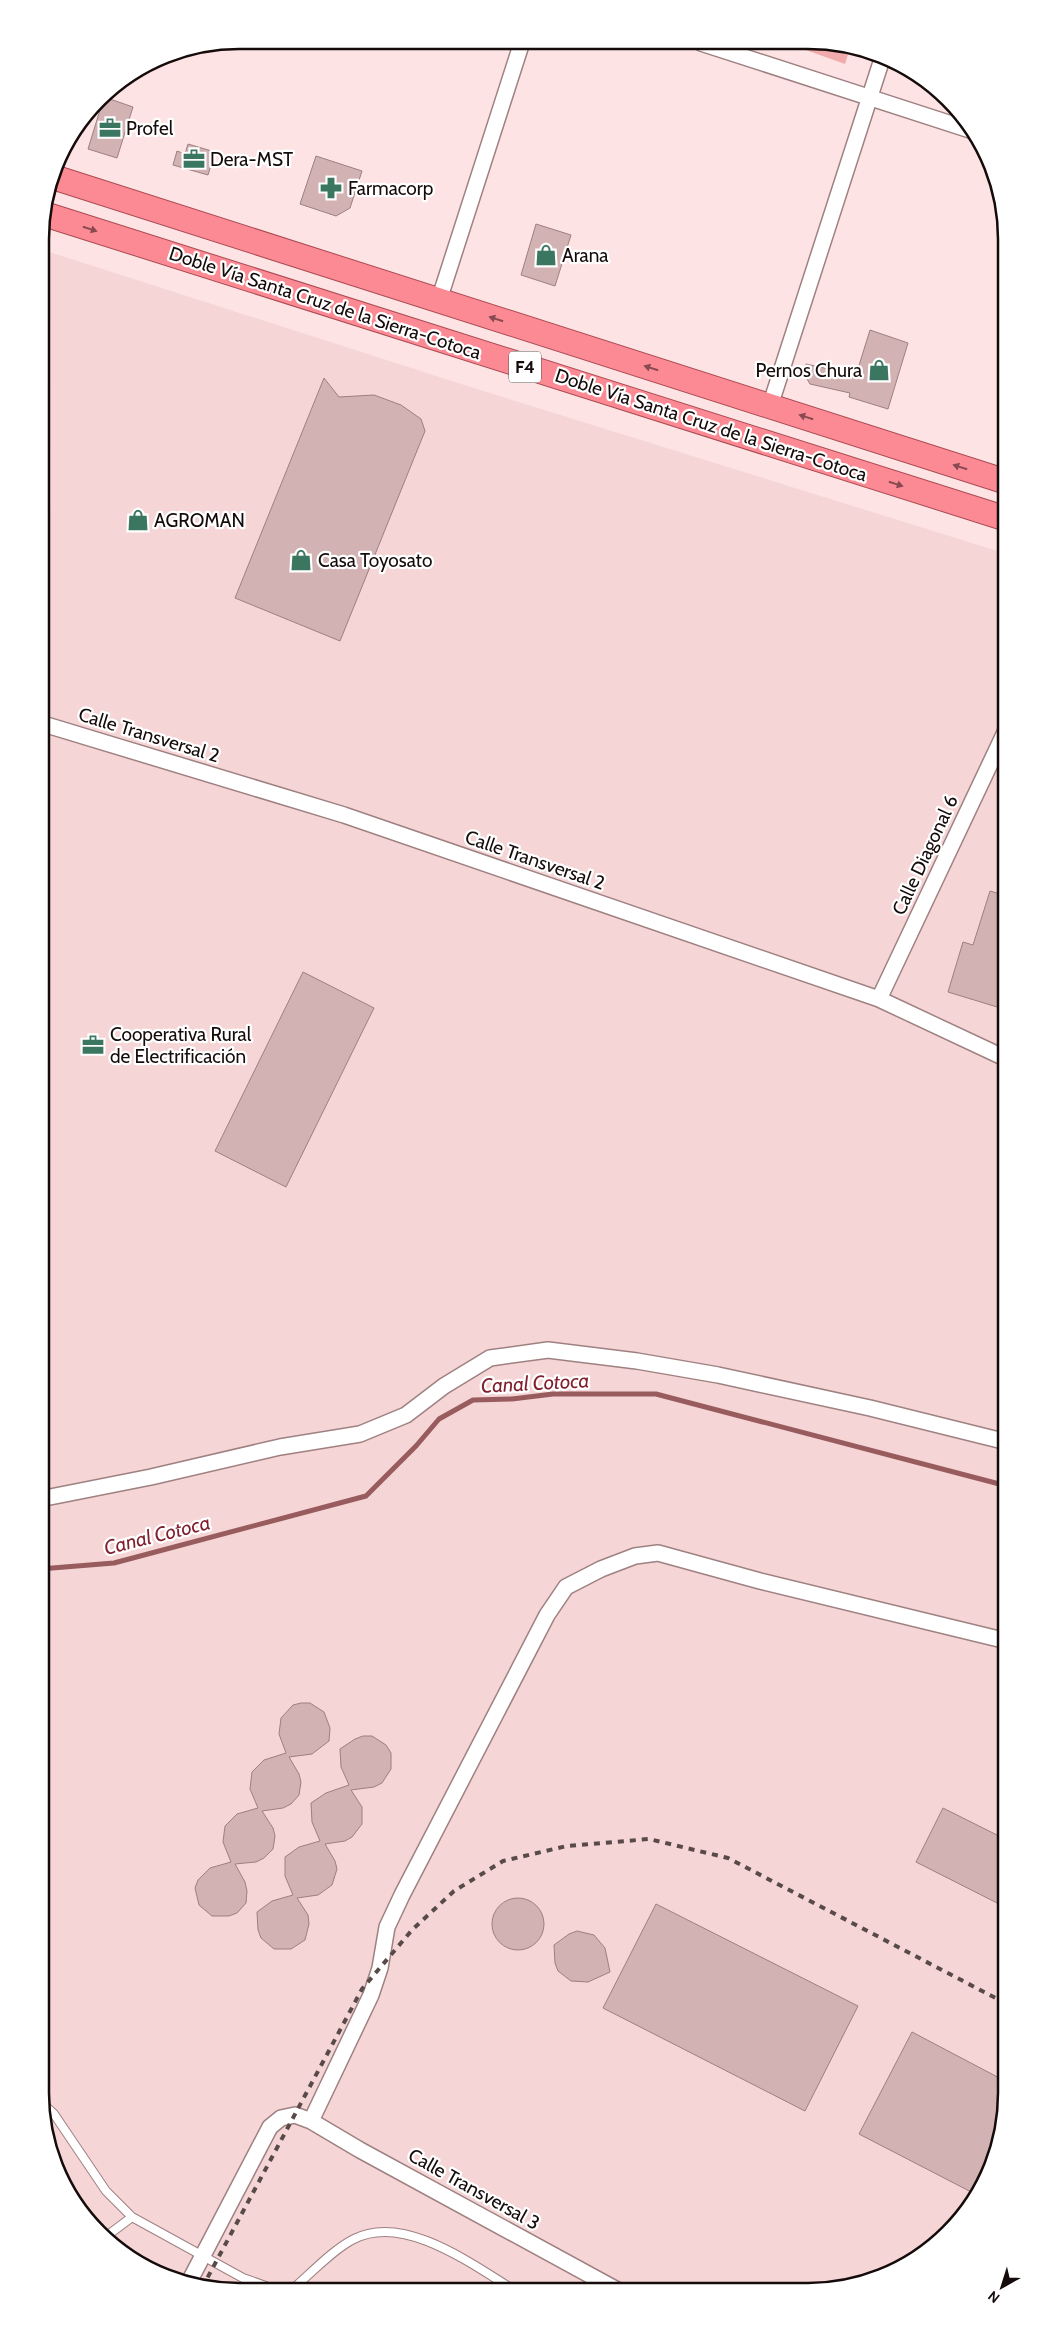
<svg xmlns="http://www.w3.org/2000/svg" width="1047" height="2332" font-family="Cabin,sans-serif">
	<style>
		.built { fill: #f5d5d5 }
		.green { fill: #f2abad }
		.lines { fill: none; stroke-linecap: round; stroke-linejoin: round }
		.stream { stroke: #995c5e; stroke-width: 5 }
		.building { fill: #d2b2b3; stroke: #9d8080 }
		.service-casing { stroke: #9f8182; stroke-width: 10 }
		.minor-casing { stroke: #9f8182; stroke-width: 18 }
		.trunk-casing { stroke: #aa4a52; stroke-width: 26 }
		.service { stroke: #fff; stroke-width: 8 }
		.minor { stroke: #fff; stroke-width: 15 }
		.trunk { stroke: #fc8a94; stroke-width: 24 }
		.rail { stroke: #594a4a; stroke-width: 4; stroke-dasharray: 6 6; stroke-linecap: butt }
		.oneway { fill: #884a50 }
		.labels { text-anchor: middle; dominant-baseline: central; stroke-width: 4.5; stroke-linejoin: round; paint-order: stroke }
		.shield { fill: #fff; stroke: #5b5454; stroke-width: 1 }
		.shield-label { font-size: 18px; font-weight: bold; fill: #150b0b }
		.poi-label { font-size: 19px; fill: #150b0b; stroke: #fff; text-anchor: start }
		.street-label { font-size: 19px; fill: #150b0b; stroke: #fff }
		.water-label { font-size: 20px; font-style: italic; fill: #811f2d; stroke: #fff }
		.rim { fill: none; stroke: #150b0b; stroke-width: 2.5 }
	</style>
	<rect width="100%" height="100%" fill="#fde3e3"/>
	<!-- built -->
	<path class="built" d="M40,249L461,384L1007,554V2107L992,2169L966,2215L918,2259L860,2285L808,2292L200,2288L151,2271L107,2243L67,2193L47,2145L40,2093Z"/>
	<!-- green -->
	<path class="green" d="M786,43L847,44L851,45L845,64Z"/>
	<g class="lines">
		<!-- stream -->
		<path class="stream" d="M40,1569L114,1563L366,1496L416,1446L439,1419L473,1400L512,1399L553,1394H656L1007,1486"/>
	</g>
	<!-- building -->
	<path class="building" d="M104,97L133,107L117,158L88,149Z
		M188,144L215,152L208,175L173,165L177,151L185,154Z
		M316,156L362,171L350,208L336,216L300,204Z
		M536,224L571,235L555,286L521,275Z
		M870,330L908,343L888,409L849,397L850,393L810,384L804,374L806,364L856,375Z
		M324,378L339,397L374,395L401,405L421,419L425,431L340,641L235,598Z
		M990,891L1007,896V1010L948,992L963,942L973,945Z
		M303,972L374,1008L286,1187L215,1151Z
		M301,1703H310L324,1712L330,1728L329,1741L312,1754L289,1757L299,1774L301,1782L299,1795L291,1804L283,1808L262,1811L273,1828L275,1836L273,1849L264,1858L256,1862L235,1864L245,1882L247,1891L246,1903L237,1913L229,1916H212L199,1905L195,1888L198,1880L210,1868L231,1862L223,1842L225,1826L237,1814L258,1808L250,1789L252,1772L264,1760L286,1753L279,1734L281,1718L293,1705Z
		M363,1736H372L386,1745L391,1753V1769L382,1783L374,1787L351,1790L362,1807V1824L352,1837L345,1841L325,1844L335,1861L337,1869L332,1885L318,1895L297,1898L308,1915L309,1924L305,1940L291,1949H274L261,1938L258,1930L257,1912L272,1901L293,1895L285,1876V1857L299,1847L320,1841L312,1822L311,1803L326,1793L349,1785L341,1767L340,1749L355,1739Z
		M943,1808L1007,1840V1908L916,1862Z
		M492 1924a26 26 0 1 1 52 0a26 26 0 1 1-52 0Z
		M656,1904L858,2006L805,2111L603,2008Z
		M577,1931L594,1935L605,1948L610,1972L588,1982L571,1981L558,1971L555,1963L554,1945L569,1934Z
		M912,2032L1007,2082V2107L992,2169L977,2195L859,2134Z"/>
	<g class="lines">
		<!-- service casing -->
		<g class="service-casing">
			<path id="service" d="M41,2102L54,2114L106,2191L132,2217L243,2278L274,2289
				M104,2238L132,2217
				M287,2289L295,2287C311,2273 335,2248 354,2239C404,2213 473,2265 514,2290"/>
		</g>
		<!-- minor casing -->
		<g class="minor-casing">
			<path id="minor" d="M701,43L973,131
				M439,300L522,42
				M770,406L883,56
				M40,723L344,815L879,999L1007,1059
				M879,999L1007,728
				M40,1499L151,1477L280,1447L360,1434L406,1415L444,1386L490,1358L548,1350L637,1361L718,1375L870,1408L1007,1442
				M311,2121L371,1995L380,1968L387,1927L402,1895L547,1615L566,1587L601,1569L635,1556L658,1553L760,1581L1007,1641
				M188,2284L270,2127L281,2118L295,2115L311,2121L360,2150L619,2291"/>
		</g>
		<!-- trunk casing -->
		<g class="trunk-casing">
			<path id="trunk" d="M53,177L1007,482
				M44,214L1007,519"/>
		</g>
		<!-- service -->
		<use href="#service" class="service"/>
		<!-- minor -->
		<use href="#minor" class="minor"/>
		<!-- trunk -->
		<use href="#trunk" class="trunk"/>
		<!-- rail -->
		<path class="rail" d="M202,2288L362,1989L412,1930L454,1891L503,1861L567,1846L649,1839L728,1858L1007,2004"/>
	</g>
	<!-- one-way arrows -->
	<defs><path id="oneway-solid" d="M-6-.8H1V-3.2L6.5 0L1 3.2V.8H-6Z" transform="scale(1.25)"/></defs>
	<g class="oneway">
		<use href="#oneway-solid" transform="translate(90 229) rotate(18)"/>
		<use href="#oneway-solid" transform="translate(496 319) rotate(-162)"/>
		<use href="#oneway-solid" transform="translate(651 368) rotate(-162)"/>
		<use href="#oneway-solid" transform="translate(806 417) rotate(-162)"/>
		<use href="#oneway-solid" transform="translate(960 467) rotate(-162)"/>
		<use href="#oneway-solid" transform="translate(896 484) rotate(18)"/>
	</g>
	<!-- icons -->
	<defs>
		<g id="office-bare" transform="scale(1.725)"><path d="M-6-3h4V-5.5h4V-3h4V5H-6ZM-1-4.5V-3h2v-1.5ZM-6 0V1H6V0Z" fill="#3b7660" stroke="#fff" stroke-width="2.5" paint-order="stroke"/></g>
		<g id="pharmacy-bare" transform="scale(1.725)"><path d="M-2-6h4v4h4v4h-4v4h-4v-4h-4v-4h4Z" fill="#3b7660" stroke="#fff" stroke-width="2.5" paint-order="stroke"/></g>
		<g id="shop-bare" transform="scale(1.725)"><path d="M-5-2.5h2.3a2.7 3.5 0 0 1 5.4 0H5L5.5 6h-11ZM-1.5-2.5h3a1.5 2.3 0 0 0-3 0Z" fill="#3b7660" stroke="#fff" stroke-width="2.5" paint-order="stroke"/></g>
	</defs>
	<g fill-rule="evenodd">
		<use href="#office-bare" x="110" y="128"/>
		<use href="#office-bare" x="194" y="159"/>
		<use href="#pharmacy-bare" x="331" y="188"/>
		<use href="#shop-bare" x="546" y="255"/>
		<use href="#shop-bare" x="879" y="370"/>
		<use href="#shop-bare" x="138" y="520"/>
		<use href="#shop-bare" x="301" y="560"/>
		<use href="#office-bare" x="93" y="1045"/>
	</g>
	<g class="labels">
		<!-- shield labels -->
		<rect class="shield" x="509" y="351.5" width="32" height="31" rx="4"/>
		<g class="shield-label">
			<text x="525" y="367">F4</text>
		</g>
		<!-- poi labels -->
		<g class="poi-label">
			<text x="126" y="128">Profel</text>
			<text x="210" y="159">Dera-MST</text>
			<text x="348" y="188">Farmacorp</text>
			<text x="562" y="255">Arana</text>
			<text x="862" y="370" text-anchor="end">Pernos Chura</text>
			<text x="154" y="520">AGROMAN</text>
			<text x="318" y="560">Casa Toyosato</text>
			<text x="110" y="1034">Cooperativa Rural<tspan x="110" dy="22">de Electrificación</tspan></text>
		</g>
		<!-- street labels -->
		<g class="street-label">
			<text transform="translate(325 303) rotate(18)">Doble Vía Santa Cruz de la Sierra-Cotoca</text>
			<text transform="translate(711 425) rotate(18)">Doble Vía Santa Cruz de la Sierra-Cotoca</text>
			<text transform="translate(149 735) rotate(17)">Calle Transversal 2</text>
			<text transform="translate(925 855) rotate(-65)">Calle Diagonal 6</text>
			<text transform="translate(535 860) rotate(19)">Calle Transversal 2</text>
			<text transform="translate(474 2189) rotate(29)">Calle Transversal 3</text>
		</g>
		<!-- water labels -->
		<g class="water-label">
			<text transform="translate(535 1383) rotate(-3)">Canal Cotoca</text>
			<text transform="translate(157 1535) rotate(-14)">Canal Cotoca</text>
		</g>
	</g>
	<!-- crop -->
	<path d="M0 0H1047V2332H0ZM239 49H808A190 190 0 0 1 998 239V2093A190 190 0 0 1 808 2283H239A190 190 0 0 1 49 2093V239A190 190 0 0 1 239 49Z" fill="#fff" fill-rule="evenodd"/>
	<path class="rim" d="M239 49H808A190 190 0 0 1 998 239V2093A190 190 0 0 1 808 2283H239A190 190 0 0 1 49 2093V239A190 190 0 0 1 239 49Z"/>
	<!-- north arrow -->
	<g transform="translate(1002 2287) rotate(219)" stroke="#ffffff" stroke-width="4" paint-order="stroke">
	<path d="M0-4L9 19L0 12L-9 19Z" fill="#150b0b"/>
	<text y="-8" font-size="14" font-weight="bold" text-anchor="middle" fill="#150b0b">N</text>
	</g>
</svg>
